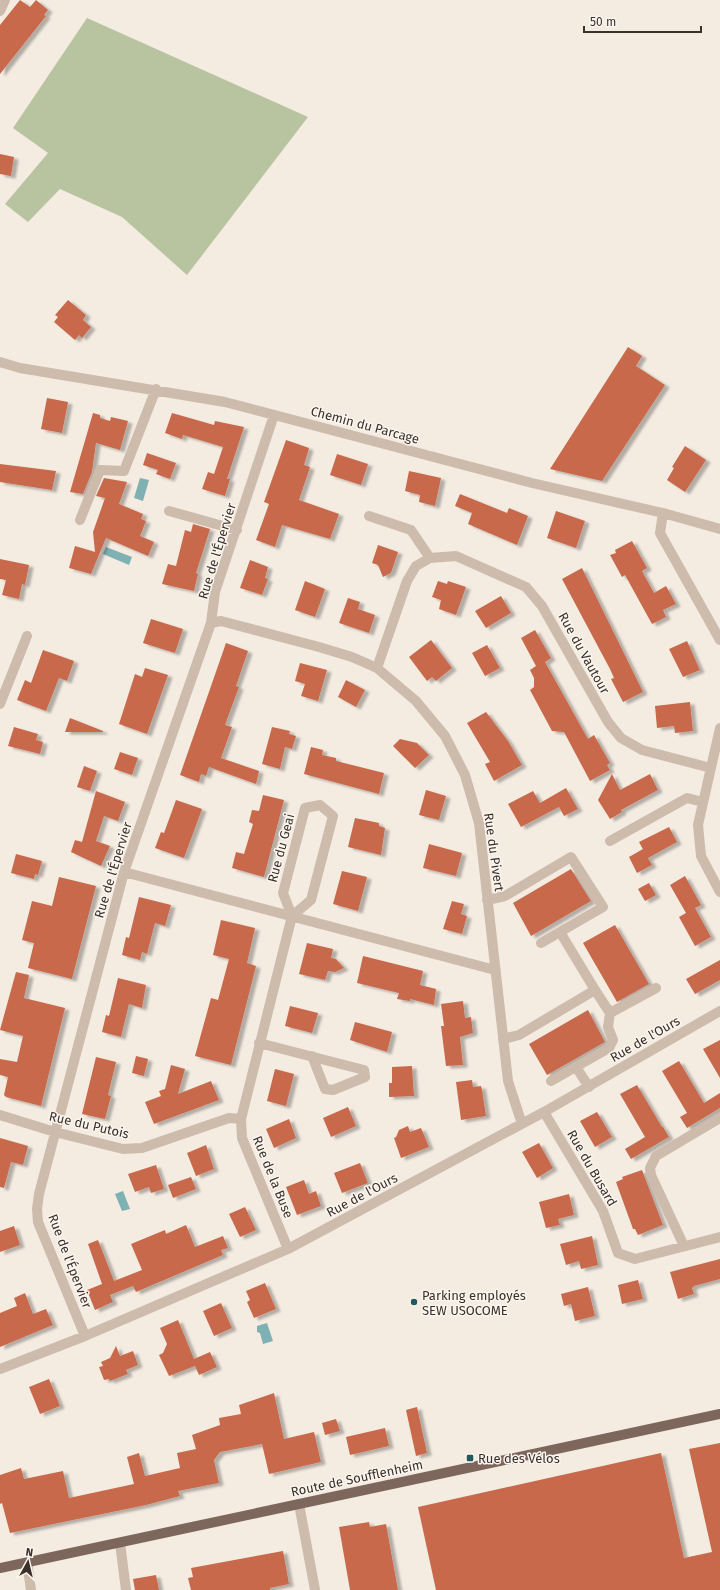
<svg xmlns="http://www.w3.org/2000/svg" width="720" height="1590" font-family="'Fira Sans',sans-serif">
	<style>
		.green { fill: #b8c4a0 }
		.water { fill: #7fb0b2 }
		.building { fill: #c8694b; filter: url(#shadow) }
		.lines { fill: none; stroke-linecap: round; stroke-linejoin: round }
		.minor { stroke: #cdbbac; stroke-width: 10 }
		.major { stroke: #7d675c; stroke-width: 10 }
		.poi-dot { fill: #1f5a5e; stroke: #fbf5ee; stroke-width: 1.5 }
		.labels { text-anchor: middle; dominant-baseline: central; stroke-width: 3; stroke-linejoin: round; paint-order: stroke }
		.street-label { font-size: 13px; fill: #3b302b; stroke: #fbf5ee }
		.poi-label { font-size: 13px; fill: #3b302b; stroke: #fbf5ee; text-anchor: start }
	</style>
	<defs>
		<filter id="shadow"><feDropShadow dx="4.5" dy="2.5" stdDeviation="1" flood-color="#0004"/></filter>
	</defs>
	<rect width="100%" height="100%" fill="#f4ebe1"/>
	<!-- green -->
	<path class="green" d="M87,18L308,117L187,275L122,217L60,189L28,222L5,204L48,153L13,128Z"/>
	<!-- water -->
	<path class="water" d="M140,478L149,480L143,501L134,498Z
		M106,547L132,557L129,565L103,554Z
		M123,1191L130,1209L122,1211L115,1194Z
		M267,1323L273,1341L263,1344L260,1333L257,1332V1326Z"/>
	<!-- building -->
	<path class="building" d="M20,0L30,7L36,0L48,10L44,15L46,16L0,74V25Z
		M0,154L14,157L11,176L0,174Z
		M68,300L86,315L83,320L91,327L82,338L79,335L75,340L54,322L58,317L55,315Z
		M628,347L642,356L636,366L665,385L602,481L550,469Z
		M47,398L68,402L62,433L41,429Z
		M93,413L100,415V418L110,421L111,417L128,421L120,450L96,443L92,472L83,494L70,492Z
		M172,413L214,425L215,421L244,427L227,479H230L225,496L202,489L208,472L214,474L223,447L183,435L182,439L165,433Z
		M286,440L309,448L304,465L310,467L299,500L339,514L330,539L282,525L275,547L256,540L269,504L264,502Z
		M685,446L706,460L685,492L667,480L674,468L672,467Z
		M147,453L176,463L170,479L156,474L158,470L143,465Z
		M337,454L368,464L361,485L330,475Z
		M0,464L56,471L52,490L0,482Z
		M409,471L441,478L435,506L419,502L420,495L405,491Z
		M104,478L127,482L119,504L143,514L141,519L146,521L140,536L154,542L148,556L106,538L91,574L69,568L75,546L95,552L93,532L105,498L96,496Z
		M460,494L507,513L509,508L528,516L517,545L468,524L472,513L455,506Z
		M556,511L585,521L576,548L547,538Z
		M193,524L210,529L196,573L198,574L194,591L162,584L168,564L176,566L185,530L191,532Z
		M632,541L647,568L642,571L654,593L666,586L676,604L663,610L666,617L652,624L625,575L622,577L610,555L616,553L615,550Z
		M378,545L398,552L391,573L383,577L378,565L372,563Z
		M0,559L29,565L25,585L22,584L19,599L2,595L6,580L0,579Z
		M250,560L268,567L265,578L268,579L262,595L240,588Z
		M582,568L643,692L623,702L611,679L614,678L610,669L562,579Z
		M305,581L325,589L315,617L295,610Z
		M438,581L447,584L448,581L466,587L456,615L439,609L441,600L432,597Z
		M501,596L511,613L486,628L475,611Z
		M348,598L360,602L358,609L375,615L369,633L339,623Z
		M151,619L183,629L175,653L143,643Z
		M535,630L551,658L545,662L579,723L588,739L594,735L610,763L607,765L610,770L590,781L564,732L552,731L530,690L534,687V678L530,670L536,666L521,638Z
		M431,640L452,668L436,681L432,677L427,681L409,657Z
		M687,641L700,670L683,677L669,649Z
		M226,643L248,651L236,686L239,687L225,725L232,727L221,758L259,771L256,784L209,767L206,776L201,774L199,782L180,775Z
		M487,645L500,668L485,676L472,653Z
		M43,650L74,661L67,681L59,678L46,711L17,700L25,680L31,683Z
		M300,663L327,670L318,701L301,696L305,684L295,681Z
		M145,668L168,675L147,734L119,724L135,674L142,677Z
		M346,680L365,690L356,707L338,697Z
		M690,702L693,731L675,733L674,726L657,728L655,706Z
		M486,712L508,741L522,765L494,781L485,764L490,762L467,723Z
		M70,718L103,731V732H65Z
		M14,727L38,734L36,740L43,742L40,754L8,746Z
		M272,727L290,731L289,734L296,736L292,749L285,747L280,769L262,764Z
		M400,739L417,743L429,755L415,768L393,746Z
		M311,747L323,750L322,755L336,758V761L384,773L379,794L304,774Z
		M120,752L138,758L132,775L114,769Z
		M84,766L97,771L90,791L77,787Z
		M612,774L620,790L650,774L658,790L621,810L622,812L610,819L598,800Z
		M566,788L578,809L564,816L559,807L521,827L508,804L533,791L540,803Z
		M426,790L446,796L439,820L419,815Z
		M96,791L125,802L118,821L104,816L96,841L110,846L101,866L71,852L75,840L82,842Z
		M263,795L284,800L264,877L232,868L236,852L244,854L253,824L249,822L252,810L259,811Z
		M176,800L202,809L184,858L155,848L161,832L164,833Z
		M355,818L379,823V826L385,828L381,855L348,847Z
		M669,827L677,842L648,858L652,865L637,873L629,857L643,849L645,853L639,842Z
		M429,844L462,853L456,876L423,868Z
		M16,854L42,861L38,875L35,874L34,879L11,873Z
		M571,869L591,901L531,936L513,903Z
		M342,871L367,877L358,911L333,904Z
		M685,876L701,905L695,908L711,937L695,946L679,917L686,913L670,885Z
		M59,877L96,886L72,979L28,968L34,943L22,940L32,901L52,906Z
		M649,883L656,895L645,901L638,889Z
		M139,897L171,905L165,926L155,923L147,954L142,952L140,960L122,955L126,937L129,938Z
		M452,901L464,904L461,914L467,916L462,934L443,929Z
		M221,920L255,928L247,963L256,966L231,1065L195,1056L211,998L218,1000L229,959L213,955Z
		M615,925L649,984L617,1002L583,943Z
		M307,943L333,949L331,958L336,959L344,968L335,972L328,971L325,980L299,974Z
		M363,956L423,971L420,985L436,989L434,1005L410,999V1001L397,999L399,993L357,983Z
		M720,960V980L695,994L686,979Z
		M16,972L29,975L24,998L65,1008L41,1106L6,1097L4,1095L8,1077L0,1075V1059L17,1062L23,1036L0,1030Z
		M118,978L146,985L142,1008L129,1004L121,1037L102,1032L106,1015L109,1016Z
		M463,1001L465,1018L471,1017L473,1033L460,1037L463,1065L446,1066L441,1026H444L441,1004Z
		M290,1006L318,1013L312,1033L285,1026Z
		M588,1010L605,1042L547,1075L529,1044Z
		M355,1022L392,1032L387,1052L350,1040Z
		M720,1040V1078L703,1049Z
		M136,1056L148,1059L144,1076L132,1073Z
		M96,1057L116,1062L108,1095L111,1096L105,1119L82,1114Z
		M679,1061L704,1103L720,1093V1108L687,1128L680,1117L687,1113L662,1071Z
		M171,1065L185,1069L178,1094L211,1081L219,1100L154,1124L145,1102L161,1096L159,1091L165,1089Z
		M412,1066L414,1096L389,1097V1083H392V1067Z
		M275,1069L294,1074L286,1106L267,1101Z
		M472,1080L473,1087L481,1086L482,1090L486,1116L461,1120L456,1082Z
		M637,1085L662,1127H663L669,1137L631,1159L625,1149L645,1137L620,1094Z
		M348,1107L356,1126L331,1137L323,1118Z
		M597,1112L612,1137L595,1147L580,1121Z
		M289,1119L296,1138L274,1148L266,1129Z
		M408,1126L410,1132L421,1128L429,1147L401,1158L394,1138L396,1137L399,1130Z
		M0,1138L28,1146L23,1165L11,1162L4,1188L0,1187Z
		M539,1143L553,1168L537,1178L522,1152Z
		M206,1145L214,1169L196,1176L187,1153Z
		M360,1163L368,1183L342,1193L334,1173Z
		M156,1165L164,1189L151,1193L149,1187L135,1192L128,1174Z
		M642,1170L663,1225L638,1235L635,1229H633L616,1182L623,1179L622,1177Z
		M191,1177L196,1189L173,1198L168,1185Z
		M304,1180L309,1194L316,1191L321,1206L297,1215L286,1187Z
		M569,1194L574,1215L558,1219L560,1225L546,1228L539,1202Z
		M245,1207L256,1230L240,1237L229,1214Z
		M186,1225L195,1247L223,1236L228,1248L221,1250L223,1255L136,1292L133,1286L110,1295L113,1302L95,1310L87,1290L102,1284L88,1244L98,1240L114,1281L142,1270L131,1244L165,1230L166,1234Z
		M14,1226L20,1245L0,1252V1231Z
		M592,1236L598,1265L581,1269L579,1261L566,1265L560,1244Z
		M720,1259V1279L694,1286L692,1288L694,1294L678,1299L670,1272Z
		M638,1280L643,1299L622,1304L618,1285Z
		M265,1283L276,1309L254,1318L247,1302L250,1300L246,1291Z
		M588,1287L595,1316L575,1321L571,1304L564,1306L561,1294Z
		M25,1293L33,1314L46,1309L53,1325L0,1347V1313L17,1306L14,1298Z
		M221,1303L232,1328L214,1336L203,1311Z
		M178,1320L194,1359L210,1352L217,1367L199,1375L195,1366L169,1376L159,1355L163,1353L167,1344L160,1328Z
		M116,1346L120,1356L133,1351L138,1365L126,1370L128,1374L110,1381L109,1379L104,1380L99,1367L103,1366L101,1362L110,1358Z
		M49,1379L60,1406L40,1414L29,1387Z
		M274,1393L284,1439L314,1432L321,1462L269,1474L262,1444L220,1452L214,1460L219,1483L178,1491L180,1496L146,1505L10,1533L2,1503L0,1504V1475L21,1468L24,1479L63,1471L69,1498L134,1484L127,1457L139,1453L145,1476L180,1468L177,1453L196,1449L192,1435L220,1425L219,1418L241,1414L239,1405Z
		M417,1407L427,1453L416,1456L406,1410Z
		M336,1419L340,1431L325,1435L322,1423Z
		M385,1428L389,1446L350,1455L346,1437Z
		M720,1443V1590H436L418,1507L661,1453L684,1558L712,1552L689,1449Z
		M369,1522L370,1527L386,1524L398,1590H350L339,1527Z
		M283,1551L289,1584L270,1588V1590H191L188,1578L193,1577L191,1568Z
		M156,1575L159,1590H135L133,1579Z"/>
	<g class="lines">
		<!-- minor -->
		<path class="minor" d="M0,11L5,0
			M0,362L20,368L225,402L532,483L663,513L720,529
			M169,511L237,530
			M663,513L660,533L720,640
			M369,516L411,530L430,558
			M80,520L100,470L124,471L156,389
			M211,623L221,621L319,647L352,657L377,668L416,701L445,736L465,775L479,823L508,1081L522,1124
			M377,668L407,581L416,566L430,558L456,556L526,587L542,606L608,722L621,738L642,750L711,768
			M0,704L27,636
			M720,728L698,825L701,856L720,892
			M320,805L333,816L311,900L292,916L283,893L305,808Z
			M610,841L687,798L703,802
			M124,872L495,970
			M487,900L505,896L571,857L603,907L541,943
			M595,990L610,1013L656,988
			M503,1039L519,1035L595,990L560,932
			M259,1043L364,1070L365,1077L333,1090L325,1089L312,1056
			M576,1067L589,1087
			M551,1081L609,1048L613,1040L608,1027L610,1013
			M544,1112L603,1211L618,1253L635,1259L720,1237
			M0,1115L55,1132L123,1149L142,1148L229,1118L241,1119
			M684,1246L651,1175L650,1168L656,1156L720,1118
			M288,1249L242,1138L241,1119L292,916
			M85,1336L38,1222L37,1209L39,1194L124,872L211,623L215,592L274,415
			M0,1369L85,1336L288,1249L544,1112L720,1011
			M299,1504L315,1590
			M120,1543L126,1590
			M27,1562L31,1590"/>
		<!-- major -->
		<path class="major" d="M0,1568L720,1414"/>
	</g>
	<!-- markers -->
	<g class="poi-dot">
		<circle cx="414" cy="1302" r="4"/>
		<rect x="466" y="1454" width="8" height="8" rx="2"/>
	</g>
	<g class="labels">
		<!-- street labels -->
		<g class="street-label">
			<text transform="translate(365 425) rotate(15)">Chemin du Parcage</text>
			<text transform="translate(217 551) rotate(-73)">Rue de l'Épervier</text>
			<text transform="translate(584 653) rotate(61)">Rue du Vautour</text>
			<text transform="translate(281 848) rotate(-75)">Rue du Geai</text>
			<text transform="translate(494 852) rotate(82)">Rue du Pivert</text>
			<text transform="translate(113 870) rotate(-73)">Rue de l'Épervier</text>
			<text transform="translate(645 1039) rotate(-30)">Rue de l'Ours</text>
			<text transform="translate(89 1125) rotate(13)">Rue du Putois</text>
			<text transform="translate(592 1168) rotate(60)">Rue du Busard</text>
			<text transform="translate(273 1177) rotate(68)">Rue de la Buse</text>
			<text transform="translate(362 1195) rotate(-28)">Rue de l'Ours</text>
			<text transform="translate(70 1261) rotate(69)">Rue de l'Épervier</text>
			<text transform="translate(357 1478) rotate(-12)">Route de Soufflenheim</text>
		</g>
		<!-- poi labels -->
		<g class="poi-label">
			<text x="422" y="1295">Parking employés<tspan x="422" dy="15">SEW USOCOME</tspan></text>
			<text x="478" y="1458">Rue des Vélos</text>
		</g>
	</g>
	<!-- north arrow -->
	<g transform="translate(28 1562) rotate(8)" stroke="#fbf5ee" stroke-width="3" paint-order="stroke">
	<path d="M0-3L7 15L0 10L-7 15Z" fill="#3b302b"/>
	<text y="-6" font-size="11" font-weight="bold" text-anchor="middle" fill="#3b302b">N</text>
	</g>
	<!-- scale -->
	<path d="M584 26v6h117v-6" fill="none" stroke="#3b302b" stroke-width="2"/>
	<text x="590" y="26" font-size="12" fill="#3b302b" stroke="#fbf5ee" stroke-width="3" paint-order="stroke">50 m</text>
</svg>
